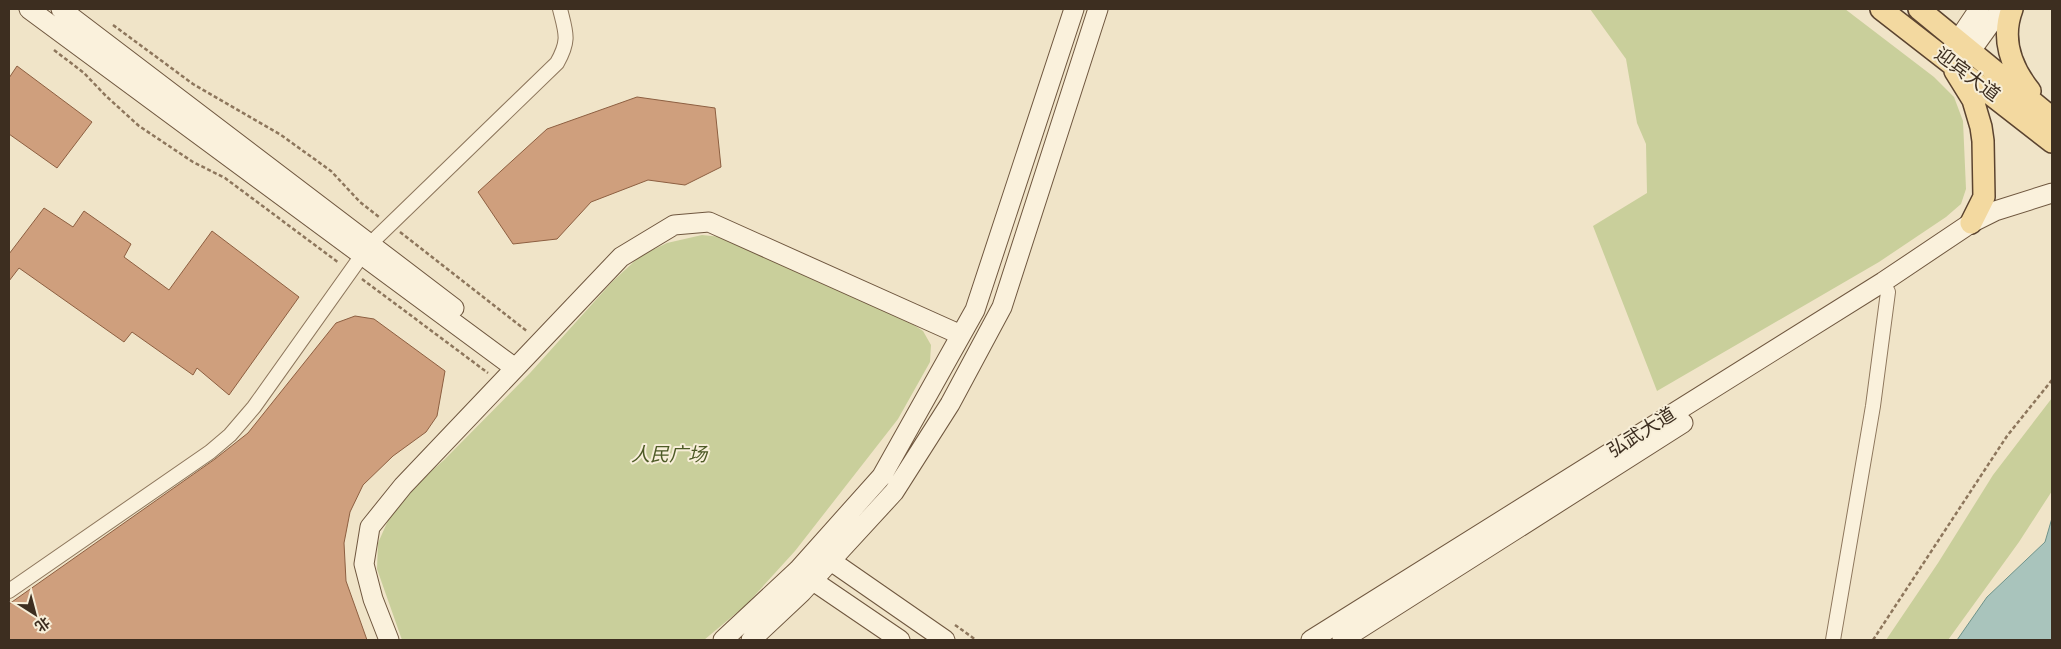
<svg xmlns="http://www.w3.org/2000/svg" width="2061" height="649" font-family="Spectral,'Noto Sans SC',serif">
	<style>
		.green { fill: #c9cf9b }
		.water { fill: #a9c4bc; stroke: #6f938a }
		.building { fill: #cf9f7d; stroke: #8d5f41 }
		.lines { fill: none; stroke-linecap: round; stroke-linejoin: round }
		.street-casing { stroke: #8d765c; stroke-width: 16 }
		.secondary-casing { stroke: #6f573f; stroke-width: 21 }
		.primary-casing { stroke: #5b4430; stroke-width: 24 }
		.path { stroke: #8d765c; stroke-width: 2.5; stroke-dasharray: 4 2.5; stroke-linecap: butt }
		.street { stroke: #faf1dc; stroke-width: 14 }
		.secondary { stroke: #faf1dc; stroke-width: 19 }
		.primary { stroke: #f3d9a0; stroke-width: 21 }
		.labels { text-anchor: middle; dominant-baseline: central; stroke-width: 4; stroke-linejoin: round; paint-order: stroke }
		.street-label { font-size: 19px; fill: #3d2e20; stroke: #f7eed8 }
		.park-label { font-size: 19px; font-style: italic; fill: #4d5a26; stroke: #f7eed8 }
	</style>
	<rect width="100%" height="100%" fill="#f0e4c8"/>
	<!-- green -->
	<path class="green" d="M1590,9H1845L1934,77L1954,97L1963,121L1966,189L1961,204L1946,217L1879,262L1657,391L1593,226L1647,193L1646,144L1637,123L1626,59Z
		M702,235L722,237L903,318L923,331L931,345L930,362L898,419L795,551L746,605L704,640H402L377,569L378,543L390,516L414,486L444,460L530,373L612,282L640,256L667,243Z
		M2052,398V491L2019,542L1948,640H1886L1938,563L1993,475Z"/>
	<!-- water -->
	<path class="water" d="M2052,518V640H1957L1987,597L2045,542Z"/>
	<!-- building -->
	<path class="building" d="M17,66L92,122L57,168L9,134V78Z
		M637,97L715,108L721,167L685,185L648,180L591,202L557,239L513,244L478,192L547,129Z
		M44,208L73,227L84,211L131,244L124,257L169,290L212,231L299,297L229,395L197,368L193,375L132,332L124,342L19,268L9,281V254Z
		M355,316L374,319L445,371L437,416L426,432L393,456L363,485L350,512L344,543L346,581L367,640H9V604L215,459L248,433L336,323Z"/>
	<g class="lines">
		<!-- street casing -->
		<g class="street-casing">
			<path id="street" d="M9,591L210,452L230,435L254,407L370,244L557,63C570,40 566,33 560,9
				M1833,640L1873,406L1888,292L1883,282"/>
		</g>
		<!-- secondary casing -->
		<g class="secondary-casing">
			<path id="secondary" d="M29,9L515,368
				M61,9L454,308
				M1946,58L1979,9
				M1962,63L2001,9
				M821,554L945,640
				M803,574L900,640
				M389,640L373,599L364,564L370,527L403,486L621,257L674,225L709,222L961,335
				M723,640L798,570L882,476L975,310L1074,9
				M751,640L802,592L894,492L950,404L1002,307L1098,9
				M1311,640L1883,282L1971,223L1995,211L2052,193
				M1342,640L1683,423"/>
		</g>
		<!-- primary casing -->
		<g class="primary-casing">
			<path id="primary" d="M1881,9L2052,142
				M1919,9L2052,118
				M2012,9C2001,38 2011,67 2030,91
				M1955,71L1973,100L1981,127L1983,141L1984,197L1971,223"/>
		</g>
		<!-- path -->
		<path class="path" d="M113,25L193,84L281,135L331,171L360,202L379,217
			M54,50L84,73L106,96L139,126L193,162L225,178L339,263
			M400,232L528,332
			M362,279L488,373
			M955,625L976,640
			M1873,640L2007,436L2052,380"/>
		<!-- street -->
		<use href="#street" class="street"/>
		<!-- secondary -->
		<use href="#secondary" class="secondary"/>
		<!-- primary -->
		<use href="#primary" class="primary"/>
	</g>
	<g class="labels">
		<!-- street labels -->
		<g class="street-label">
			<text transform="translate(1967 75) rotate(37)">迎宾大道</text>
			<text transform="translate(1642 433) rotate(-32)">弘武大道</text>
		</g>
		<!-- park labels -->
		<g class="park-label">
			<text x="669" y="455">人民广场</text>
		</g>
	</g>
	<!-- border -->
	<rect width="2061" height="649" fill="none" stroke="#3d2e20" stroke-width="20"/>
	<!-- north arrow -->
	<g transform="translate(35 614) rotate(144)" stroke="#f7eed8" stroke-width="4" paint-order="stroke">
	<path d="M0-4L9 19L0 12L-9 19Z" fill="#3d2e20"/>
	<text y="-8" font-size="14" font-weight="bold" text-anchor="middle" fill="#3d2e20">北</text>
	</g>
</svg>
